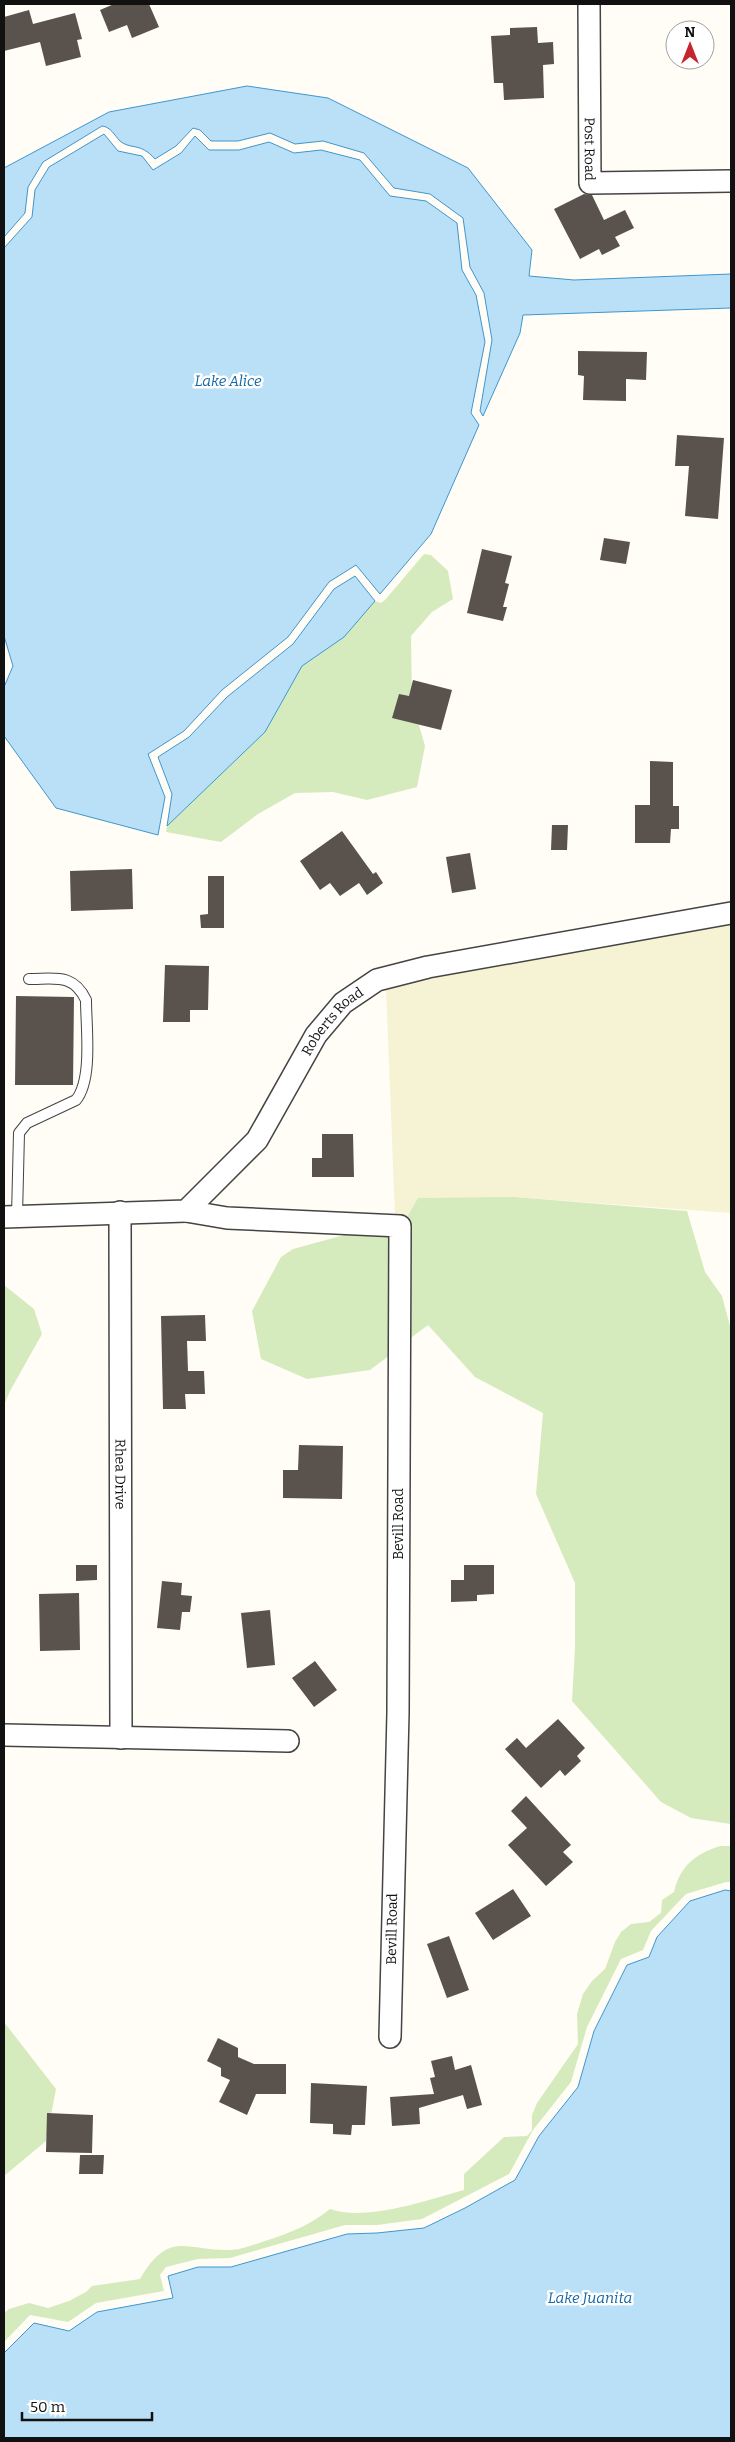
<svg xmlns="http://www.w3.org/2000/svg" width="735" height="2442" font-family="Bitter,serif">
	<style>
		.farmland { fill: #f6f3d4 }
		.green { fill: #d5ebbd }
		.water { fill: #b9e0f7; stroke: #3f96cf }
		.building { fill: #5a524d }
		.lines { fill: none; stroke-linecap: round; stroke-linejoin: round }
		.service-casing { stroke: #444; stroke-width: 12 }
		.minor-casing { stroke: #444; stroke-width: 24 }
		.service { stroke: #fff; stroke-width: 10 }
		.minor { stroke: #fff; stroke-width: 21 }
		.labels { text-anchor: middle; dominant-baseline: central; stroke-width: 5; stroke-linejoin: round; paint-order: stroke }
		.street-label { font-size: 14px; fill: #111; stroke: #fff }
		.water-label { font-size: 15px; font-style: italic; fill: #1768a6; stroke: #fff }
	</style>
	<rect width="100%" height="100%" fill="#fffdf5"/>
	<!-- farmland -->
	<path class="farmland" d="M731,923V1213L515,1197L406,1219L395,1216L386,988L429,977Z"/>
	<!-- green -->
	<path class="green" d="M424,554L431,555L448,571L453,599L432,612L411,636L412,701L425,746L417,787L367,800L333,792L295,793L258,814L221,842L166,832L167,826L265,732L302,666L344,637L375,601L381,603L385,600Z
		M515,1197L687,1211L705,1272L722,1296L731,1330V1824L691,1818L661,1802L572,1701L575,1648V1583L536,1494L543,1413L475,1377L428,1325L408,1340L406,1219L418,1198Z
		M348,1234L390,1236V1355L370,1370L307,1379L261,1359L252,1311L281,1257L293,1249Z
		M4,1285L34,1309L42,1334L10,1391L4,1405Z
		M720,1846H731V1882H726L686,1894L651,1931L643,1950L621,1959L587,2027L571,2082L533,2130L509,2174L422,2219L377,2225H345L230,2258L198,2259L166,2267L160,2275L164,2291L96,2303L68,2322L30,2315L4,2342V2313L9,2309L29,2303L48,2308L69,2301L86,2292L92,2286L140,2279C169,2229 186,2251 230,2250C238,2250 246,2247 253,2245C281,2236 307,2228 330,2209C366,2222 427,2200 464,2190V2174L504,2137L527,2136L532,2130V2115L537,2103L578,2044L577,2014L583,1994L592,1981L605,1969L615,1942L621,1932L631,1924L649,1922L661,1913L662,1900L674,1892C680,1866 695,1854 720,1846Z
		M4,2022L56,2089L46,2141L4,2176Z"/>
	<!-- water -->
	<path class="water" d="M247,86L328,98L468,168L532,250L529,276L574,280L731,274V308L523,315L520,333L483,416L480,411L492,340L484,293L470,267L463,218L430,194L394,188L364,153L323,141L295,144L270,133L238,141H211L200,130L193,128L176,146L155,159C140,142 131,150 120,141C114,135 111,127 102,126L43,162L28,187L25,213L4,237V168L109,112Z
		M104,134L118,151L142,156L153,170L181,153L195,136L209,150H239L269,142L294,153L321,150L360,160L390,196L426,201L457,223L462,270L476,295L485,342L471,413L479,425L431,534L380,594L356,565L329,582L288,637L222,690L184,731L148,754L165,797L158,835L56,808L4,736V687L13,666L4,636V248L32,217L35,190L49,167Z
		M355,576L375,601L344,637L302,666L265,732L167,826L172,794L158,757L189,737L227,697L293,644L334,589Z
		M725,1890L731,1891V2438H4V2353L34,2323L69,2331L97,2312L173,2298L168,2276L198,2267H231L347,2234L377,2233L424,2228L465,2208L515,2180L539,2136L578,2087L594,2031L627,1965L649,1957L657,1937L690,1901Z"/>
	<!-- building -->
	<path class="building" d="M114,4H149L159,27L132,38L127,25L109,32L100,10Z
		M29,10L33,24L75,13L82,39L77,40L81,57L46,66L40,42L4,51V17Z
		M537,27L538,43L553,42L554,64L543,65L544,98L504,100L503,83H494L491,36L510,35V28Z
		M584,194L592,195L604,220L625,210L634,228L615,237L620,246L602,255L599,249L580,259L554,209Z
		M578,351L647,352L646,380L626,379V401L583,400L584,376L578,375Z
		M677,435L724,438L718,519L685,516L689,466H675Z
		M604,538L630,542L626,564L600,560Z
		M482,549L512,556L505,583L509,584L503,607H507L503,621L467,613Z
		M413,680L452,690L441,730L392,718L399,694L409,696Z
		M650,761L673,762V806H679V829H671L670,843H635V805H650Z
		M552,825H568L567,850H551Z
		M342,831L373,874L376,872L383,883L367,895L359,883L340,896L330,883L320,890L300,861Z
		M470,853L476,889L452,893L446,857Z
		M132,869L133,909L71,911L70,871Z
		M208,876H224V928H201L200,915L208,914Z
		M165,965L209,966L208,1010H190V1022H163Z
		M16,996L74,997L73,1085H15Z
		M322,1134H353L354,1177H312V1158H322Z
		M205,1315L206,1341H187L188,1371H204L205,1394H185L186,1409H163L161,1316Z
		M299,1445L343,1446L342,1499L283,1498V1470H298Z
		M76,1565H97V1580L76,1581Z
		M464,1565H494V1594L477,1595V1601L451,1602V1580H464Z
		M162,1581L182,1583L181,1595L192,1596L190,1612H182L180,1630L157,1628Z
		M79,1593L80,1650L40,1651L39,1594Z
		M270,1610L275,1665L247,1668L241,1613Z
		M315,1661L337,1690L314,1707L292,1678Z
		M558,1719L585,1748L577,1756L581,1761L565,1776L560,1770L541,1788L505,1749L517,1738L526,1748Z
		M526,1796L571,1845L563,1852L573,1862L546,1886L508,1845L527,1828L511,1811Z
		M513,1889L531,1916L493,1940L475,1913Z
		M449,1936L469,1990L447,1998L427,1944Z
		M218,2038L238,2048V2057L254,2064H286V2094H256L247,2115L219,2102L230,2080L221,2076V2068L207,2061Z
		M452,2056L455,2070L471,2065L482,2105L467,2109L463,2095L419,2108L420,2124L392,2126L390,2097L434,2094L430,2078L435,2077L431,2061Z
		M311,2083L367,2086L365,2125H352L351,2135L333,2134V2124L310,2123Z
		M47,2113L93,2115L92,2153L46,2152Z
		M80,2155H104L103,2174H79Z"/>
	<g class="lines">
		<!-- service casing -->
		<g class="service-casing">
			<path id="service" d="M17,1216L19,1133L27,1123L76,1100C93,1079 86,1027 86,1000C73,973 55,979 29,979"/>
		</g>
		<!-- minor casing -->
		<g class="minor-casing">
			<g id="minor">
				<path id="s1" d="M589,4L590,183L731,181"/>
				<path d="M186,1211L227,1218L400,1226L398,1713L390,2037"/>
				<path id="s2" d="M120,1212L121,1738"/>
				<path id="s3" d="M4,1217L186,1211L257,1140L316,1035L343,1003L377,980L428,967L731,913"/>
				<path d="M4,1735L288,1741"/>
			</g>
		</g>
		<!-- service -->
		<use href="#service" class="service"/>
		<!-- minor -->
		<use href="#minor" class="minor"/>
	</g>
	<g class="labels">
		<!-- street labels -->
		<g class="street-label">
			<text stroke="none"><textPath href="#s1" startOffset="145">Post Road</textPath></text>
			<text stroke="none"><textPath href="#s3" startOffset="424">Roberts Road</textPath></text>
			<text stroke="none"><textPath href="#s2" startOffset="262">Rhea Drive</textPath></text>
			<text transform="translate(398 1524) rotate(-90)">Bevill Road</text>
			<text transform="translate(392 1929) rotate(-89)">Bevill Road</text>
		</g>
		<!-- water labels -->
		<g class="water-label">
			<text x="228" y="381">Lake Alice</text>
			<text x="590" y="2298">Lake Juanita</text>
		</g>
	</g>
	<!-- border -->
	<rect width="735" height="2442" fill="none" stroke="#111111" stroke-width="10"/>
	<!-- north arrow -->
	<g transform="translate(690 45)"><circle r="24" fill="#ffffff" stroke="#a0a0a0"/>
	<path d="M0-4L9 19L0 12L-9 19Z" fill="#c4262e"/>
	<text y="-8" font-size="14" font-weight="bold" text-anchor="middle" fill="#111111">N</text>
	</g>
	<!-- scale -->
	<path d="M22 2412v8h130v-8" fill="none" stroke="#111111" stroke-width="2.5"/>
	<text x="30" y="2412" font-size="15" fill="#111111" stroke="#ffffff" stroke-width="4" paint-order="stroke">50 m</text>
</svg>
